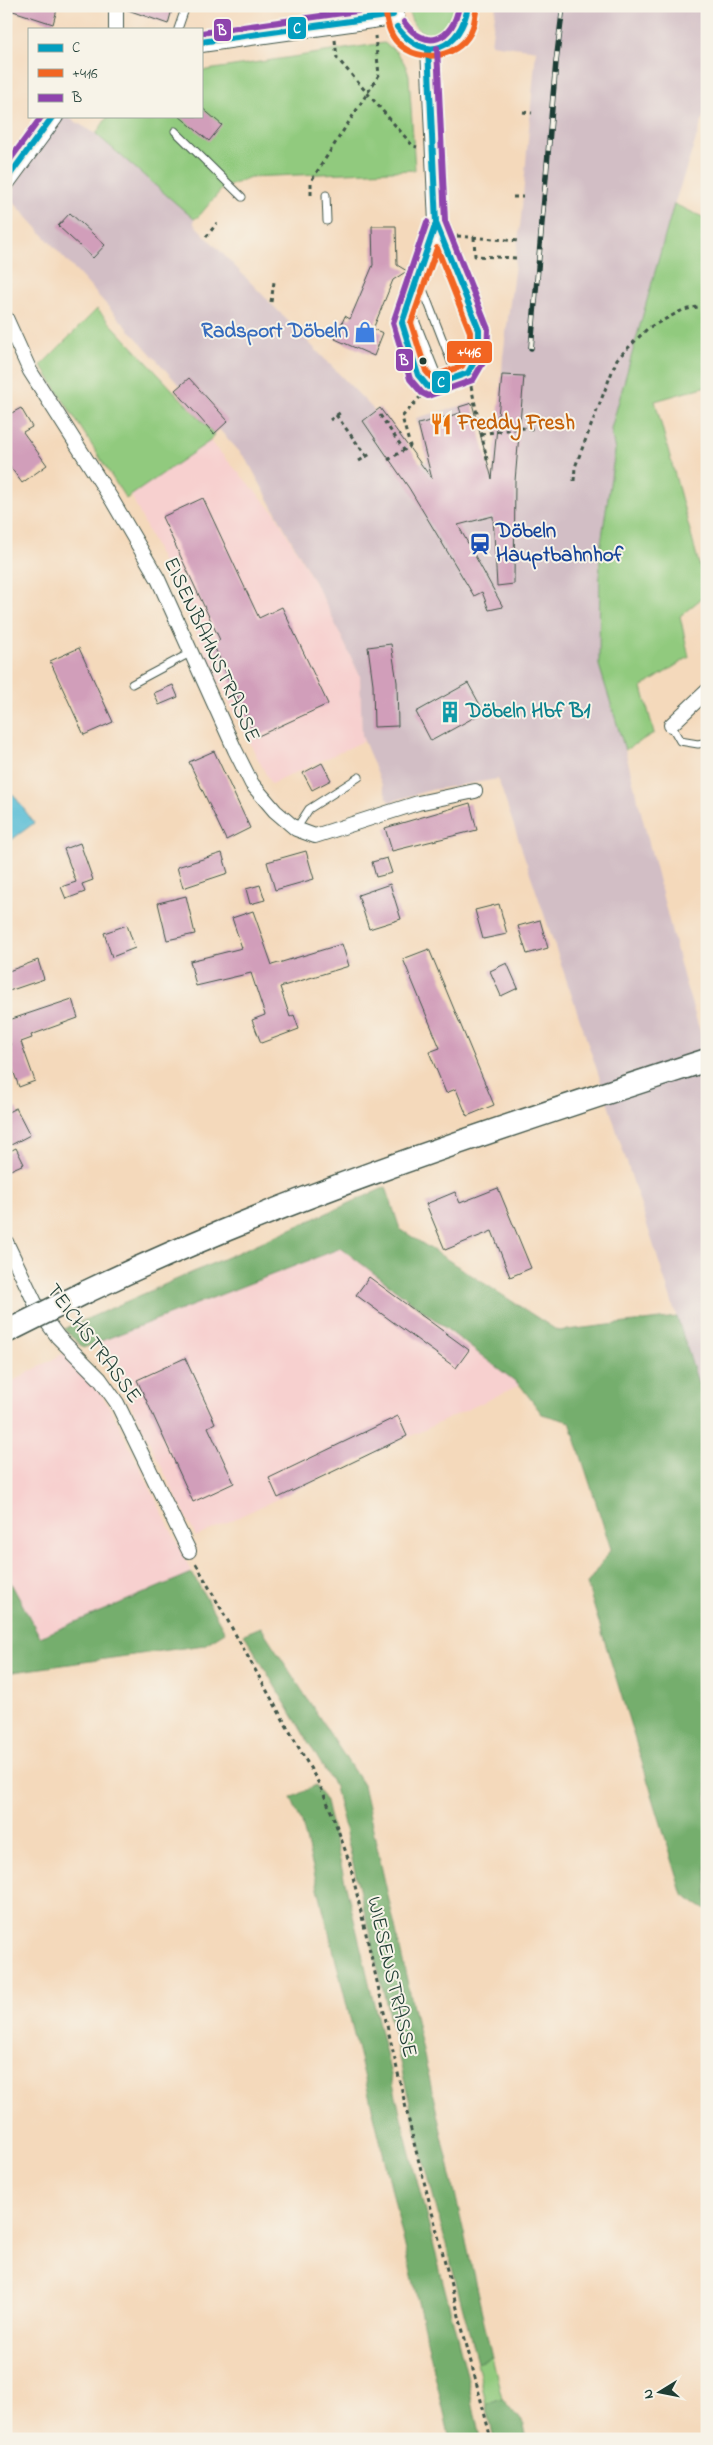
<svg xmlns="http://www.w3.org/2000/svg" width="713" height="2445" font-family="'Indie Flower',sans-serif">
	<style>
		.built { fill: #f7d0cf }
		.industrial { fill: #d2bec5 }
		.green { fill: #91ca7e; stroke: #588459 }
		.forest { fill: #74ae6d; stroke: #4a7650 }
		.water { fill: #58bdd6; stroke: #3c7d85 }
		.building { fill: #d19eba }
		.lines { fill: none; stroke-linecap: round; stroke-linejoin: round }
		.service-casing { stroke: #3f5448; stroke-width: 9 }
		.minor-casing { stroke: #3f5448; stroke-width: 16 }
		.secondary-casing { stroke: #3f5448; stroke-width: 22 }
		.primary-casing { stroke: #3f5448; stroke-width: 25 }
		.path { stroke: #3f5448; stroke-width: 3; stroke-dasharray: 4 4; stroke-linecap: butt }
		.service { stroke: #fff; stroke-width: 7 }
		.minor { stroke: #fff; stroke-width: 14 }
		.secondary { stroke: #fff; stroke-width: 20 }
		.primary { stroke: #fff; stroke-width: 22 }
		.rail-casing { stroke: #1f3d34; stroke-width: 5.5 }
		.rail { stroke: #f7f3e8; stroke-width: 4; stroke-dasharray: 11; stroke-linecap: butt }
		.primary-bridge-casing { stroke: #3f5448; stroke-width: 25; stroke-linecap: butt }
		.primary-bridge { stroke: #fff; stroke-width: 22 }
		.bus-1-casing { stroke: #f7f3e8; stroke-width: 10 }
		.bus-2-casing { stroke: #f7f3e8; stroke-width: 10 }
		.bus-3-casing { stroke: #f7f3e8; stroke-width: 10 }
		.bus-1 { stroke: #039ebf; stroke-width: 6 }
		.bus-2 { stroke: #f26522; stroke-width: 6 }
		.bus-3 { stroke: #8e44ad; stroke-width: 6 }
		.bus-dot { fill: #1f3d34; stroke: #f7f3e8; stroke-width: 2 }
		.labels { text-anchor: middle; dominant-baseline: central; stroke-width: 4; stroke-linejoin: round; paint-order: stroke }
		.shop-label { font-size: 21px; font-weight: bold; fill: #366cbe; stroke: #f7f3e8; text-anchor: end }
		.food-label { font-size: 21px; font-weight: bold; fill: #c56008; stroke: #f7f3e8; text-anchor: start }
		.transit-label { font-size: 21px; font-weight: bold; fill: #164399; stroke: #f7f3e8; text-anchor: start }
		.street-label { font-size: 21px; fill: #1f3d34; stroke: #f7f3e8 }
		.culture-label { font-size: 21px; font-weight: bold; fill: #0d838f; stroke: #f7f3e8; text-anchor: start }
		.line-badge { stroke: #f7f3e8; stroke-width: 2 }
		.badge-label { font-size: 14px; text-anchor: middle; font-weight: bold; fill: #fff }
	</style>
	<rect width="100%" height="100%" fill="#f7f3e8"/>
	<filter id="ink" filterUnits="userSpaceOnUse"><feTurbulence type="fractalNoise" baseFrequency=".02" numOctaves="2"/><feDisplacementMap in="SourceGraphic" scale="10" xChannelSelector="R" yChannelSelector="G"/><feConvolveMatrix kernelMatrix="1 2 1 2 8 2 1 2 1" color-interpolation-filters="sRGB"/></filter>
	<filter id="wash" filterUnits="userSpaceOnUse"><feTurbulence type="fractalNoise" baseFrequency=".0096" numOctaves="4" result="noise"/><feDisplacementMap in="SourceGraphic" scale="20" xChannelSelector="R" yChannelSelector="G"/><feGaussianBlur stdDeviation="1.12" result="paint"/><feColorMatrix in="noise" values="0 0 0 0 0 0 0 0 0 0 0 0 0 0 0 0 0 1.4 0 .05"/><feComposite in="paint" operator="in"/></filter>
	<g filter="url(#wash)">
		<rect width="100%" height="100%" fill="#f4d9bb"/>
		<!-- built -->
		<path class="built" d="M210,441L275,513L322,596L360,676L362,736L364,741L271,784L227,699L131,495Z
			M341,1248L520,1385L196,1537L117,1377L95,1343Z
			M64,1353L88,1381L101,1394L113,1413L192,1573L40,1638L6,1574V1385Z"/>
		<!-- industrial -->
		<path class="industrial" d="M496,6H707V106L674,205L611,429L615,451L600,550L599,665L625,750L684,979L707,1054V1411L598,1073L498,779L431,790L389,802L362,736L360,676L322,596L247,460L8,196L61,116H66L96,134L194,219V224L375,411L380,408L419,463L433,460L425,431L420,432L416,418L472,403L476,417L471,419L490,491L496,469L503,356L521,218L536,50L491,44Z"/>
		<!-- green -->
		<path class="green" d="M409,6H456C460,42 409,46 409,6Z
			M384,43C398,51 405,61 409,76L415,170L250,177L222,189L199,216L194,219L96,134L108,116H201V71Z
			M674,204L707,219V386L655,401L707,594L680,616L689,657L642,687L654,733L625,750L599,665L600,550L615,451L611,429Z
			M97,309L214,434L210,441L126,499L41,365Z
			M492,2357L502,2398L486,2404L477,2362Z"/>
		<!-- forest -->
		<path class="forest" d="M386,1187L400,1229L558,1331L677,1317L707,1411V1910L683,1895L587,1584L611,1549L570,1422L542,1414L520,1385L341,1248L83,1348L64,1329Z
			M192,1573L225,1632L204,1645L6,1673V1574L40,1637Z
			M261,1627L363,1785L492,2357L477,2362L418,2138L335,1787L244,1634Z
			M316,1785L326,1802L407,2142L466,2371L480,2439H450L381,2144L302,1823L291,1798Z
			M502,2398L524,2425L527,2439H494L486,2404Z"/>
		<!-- water -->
		<path class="water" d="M13,794L34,823L6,844V798Z"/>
		<g id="blocks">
			<!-- building -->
			<path class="building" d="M7,6H58L53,24L7,9Z
				M125,6H173L168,24L125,9Z
				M201,107L222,125L209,141L179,116H201Z
				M70,213L105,245L93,258L58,226Z
				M372,226H396L397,265L407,271L393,280L373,329L383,333L374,356L335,339L345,316L350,319L373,265Z
				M502,375L524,376L515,481L514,584L497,586L493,516L458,525L503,607L489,610L482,592L474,596L409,488L363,421L380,408L432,479L418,424L461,413L459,407L472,403L492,479Z
				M189,378L228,421L214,434L175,390Z
				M21,408L32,427L23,432L47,465L22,483L6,461V416Z
				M203,498L259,618L282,607L328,704L256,737L213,644L220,640L162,517Z
				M391,644L397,682L398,726L374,727L373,684L368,647Z
				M79,648L113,722L84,735L50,661Z
				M468,683L484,712L431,741L416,712Z
				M173,685L178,697L159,705L154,693Z
				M214,751L250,828L226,840L189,762Z
				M322,763L331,780L312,790L303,773Z
				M470,803L477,830L392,851L385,828Z
				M80,843L93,880L82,884L85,892L66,899L61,887L76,882L64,849Z
				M306,851L314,879L275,890L267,862Z
				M222,853L228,873L183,888L177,867Z
				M387,858L392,873L376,877L372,862Z
				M390,884L401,919L369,929L358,895Z
				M260,885L265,900L250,904L246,889Z
				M186,896L195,934L167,940L158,903Z
				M499,904L507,934L483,939L475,910Z
				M253,911L272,965L342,944L349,966L280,987L290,1017L294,1015L299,1029L261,1043L252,1020L265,1015L251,973L196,986L190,961L242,948L232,918Z
				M540,920L548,948L527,954L518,926Z
				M127,925L135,948L112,957L104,933Z
				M429,949L494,1105L467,1116L456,1089L446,1093L429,1052L440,1048L403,959Z
				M38,960L44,979L6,992V972Z
				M507,963L518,988L501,996L490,971Z
				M72,999L78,1018L31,1035L32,1038L21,1042L35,1081L19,1087L6,1051V1047L11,1046L6,1033V1021Z
				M16,1108L30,1135L11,1145L6,1135V1113Z
				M16,1148L24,1164L6,1172V1153Z
				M498,1188L531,1268L510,1277L492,1231L445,1250L426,1204L455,1192L460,1203Z
				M369,1277L469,1350L456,1368L356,1295Z
				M185,1358L215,1423L208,1427L234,1483L193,1502L137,1380Z
				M398,1416L407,1436L278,1498L269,1478Z"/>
		</g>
	</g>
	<g filter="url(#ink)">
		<use href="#blocks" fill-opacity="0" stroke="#3f5448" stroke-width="1"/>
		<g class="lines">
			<!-- service casing -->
			<g class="service-casing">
				<path id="service" d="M178,29L186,6
					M175,131L242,197
					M326,195L327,221
					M419,279L457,377
					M409,305L440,383
					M132,684L190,653
					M671,725L680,741L698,744L707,742
					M296,829L309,809L359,777"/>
			</g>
			<!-- minor casing -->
			<g class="minor-casing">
				<path id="minor" d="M116,29V6
					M428,48L436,223L479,330V353L468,373L428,387L418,375L402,323L436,223
					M6,318L30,371L112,500L158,579L235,750L252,784L275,811L296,829L315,836L418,803L475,791
					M671,725L707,691
					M6,1242L39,1311L58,1337L100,1379L117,1403L189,1551"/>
			</g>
			<!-- secondary casing -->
			<g class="secondary-casing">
				<path id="secondary" d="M394,6C389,59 467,64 468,6
					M201,42L393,15
					M6,180L53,116"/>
			</g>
			<!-- primary casing -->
			<g class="primary-casing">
				<path id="primary" d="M86,1292C286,1196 496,1129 707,1060"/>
			</g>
			<!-- path -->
			<path class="path" d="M335,40L337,58L413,146L417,147
				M523,112L532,113
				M311,195V181L379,75L375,36
				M513,197H523
				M457,236L519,241
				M206,237L217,223
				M474,237L475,256L517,258
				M271,302L274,282
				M471,386L488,464
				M336,415L367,457
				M380,415L404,450L410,446L402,417L420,397
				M330,420L341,412
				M481,434L520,428L536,429
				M388,460L404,450
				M359,461L372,453
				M574,481L575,467L617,359L648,328L683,310L707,305
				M196,1564L318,1782C331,1808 340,1836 350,1864L414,2143L491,2439"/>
			<!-- service -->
			<use href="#service" class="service"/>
			<!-- minor -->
			<use href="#minor" class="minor"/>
			<!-- secondary -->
			<use href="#secondary" class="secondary"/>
			<!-- primary -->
			<use href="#primary" class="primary"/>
			<!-- rail casing -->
			<g class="rail-casing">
				<path id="rail" d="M531,348L556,62L563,6"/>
			</g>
			<!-- rail -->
			<use href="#rail" class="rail"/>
			<!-- primary-bridge casing -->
			<g class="primary-bridge-casing">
				<path id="primary-bridge" d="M6,1332L86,1292"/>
			</g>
			<!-- primary-bridge -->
			<use href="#primary-bridge" class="primary-bridge"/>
			<!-- bus-1 casing -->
			<g class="bus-1-casing">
				<path id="bus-1" d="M397,27C425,65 461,49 468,6
					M201,42L393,15
					M428,48L436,223
					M6,180L53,116
					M436,223L479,330V353L468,373L428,387L418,375L402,323Z"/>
			</g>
			<!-- bus-2 casing -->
			<g class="bus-2-casing">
				<path id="bus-2" d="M385,7C387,20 388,33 398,43C420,65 462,58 473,27C475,21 475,14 477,8
					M437,248L470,332V351L462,366L431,377L426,371L411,323Z"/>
			</g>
			<!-- bus-3 casing -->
			<g class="bus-3-casing">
				<path id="bus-3" d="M404,22C426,52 453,41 459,6
					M201,33L392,6
					M6,165L42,116
					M427,222L393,323L410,379L422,393L428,396L473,380L487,356L488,329L445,221L437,48"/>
			</g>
			<!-- bus-1 -->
			<use href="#bus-1" class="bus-1"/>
			<!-- bus-2 -->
			<use href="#bus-2" class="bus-2"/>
			<!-- bus-3 -->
			<use href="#bus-3" class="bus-3"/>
		</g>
	</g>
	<!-- icons -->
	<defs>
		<g id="shop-bare" transform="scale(1.725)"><path d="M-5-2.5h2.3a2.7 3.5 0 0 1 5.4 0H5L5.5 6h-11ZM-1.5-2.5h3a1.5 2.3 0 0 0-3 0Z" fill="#3f7fe0" stroke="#f7f3e8" stroke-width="2.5" paint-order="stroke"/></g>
		<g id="restaurant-bare" transform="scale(1.725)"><path d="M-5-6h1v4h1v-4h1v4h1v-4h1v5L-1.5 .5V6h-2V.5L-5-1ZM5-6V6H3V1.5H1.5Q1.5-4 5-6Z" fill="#e8710a" stroke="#f7f3e8" stroke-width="2.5" paint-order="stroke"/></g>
		<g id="station-bare" transform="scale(1.725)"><path d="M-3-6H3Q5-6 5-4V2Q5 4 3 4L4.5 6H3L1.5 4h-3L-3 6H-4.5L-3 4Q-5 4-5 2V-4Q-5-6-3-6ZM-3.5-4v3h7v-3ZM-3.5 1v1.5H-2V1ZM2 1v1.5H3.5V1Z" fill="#1a4fb4" stroke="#f7f3e8" stroke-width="2.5" paint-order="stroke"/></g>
		<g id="building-bare" transform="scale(1.725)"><path d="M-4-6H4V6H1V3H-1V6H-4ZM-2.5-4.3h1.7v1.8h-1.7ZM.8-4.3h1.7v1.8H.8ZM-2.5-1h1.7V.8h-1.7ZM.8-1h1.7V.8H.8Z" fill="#0f9aa8" stroke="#f7f3e8" stroke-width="2.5" paint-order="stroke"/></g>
	</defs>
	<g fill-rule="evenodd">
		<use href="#shop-bare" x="365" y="332"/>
		<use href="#restaurant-bare" x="441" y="424"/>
		<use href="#station-bare" x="480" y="544"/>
		<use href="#building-bare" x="450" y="712"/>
	</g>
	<!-- markers -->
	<circle class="bus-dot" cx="423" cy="361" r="4.5"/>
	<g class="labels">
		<!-- shop labels -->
		<g class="shop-label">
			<text x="348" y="332">Radsport Döbeln</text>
		</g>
		<!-- food labels -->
		<g class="food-label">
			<text x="458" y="424">Freddy Fresh</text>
		</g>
		<!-- transit labels -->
		<g class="transit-label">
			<text x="496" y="532">Döbeln<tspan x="496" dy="24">Hauptbahnhof</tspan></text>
		</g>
		<!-- street labels -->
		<g class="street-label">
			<text transform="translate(211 650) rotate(65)">EISENBAHNSTRASSE</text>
			<text transform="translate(93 1344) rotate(53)">TEICHSTRASSE</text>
			<text transform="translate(391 1977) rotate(77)">WIESENSTRASSE</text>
		</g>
		<!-- culture labels -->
		<g class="culture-label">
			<text x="466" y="712">Döbeln Hbf B1</text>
		</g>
	</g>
	<g class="line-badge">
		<rect x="287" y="16" width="20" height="24" rx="5" fill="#039ebf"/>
		<rect x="213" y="18" width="19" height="24" rx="5" fill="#8e44ad"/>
		<rect x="446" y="340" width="47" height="24" rx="5" fill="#f26522"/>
		<rect x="395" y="348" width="19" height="24" rx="5" fill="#8e44ad"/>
		<rect x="431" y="370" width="20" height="24" rx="5" fill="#039ebf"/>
	</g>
	<g class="badge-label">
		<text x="297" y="33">C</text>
		<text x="222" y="35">B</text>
		<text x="469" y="357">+416</text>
		<text x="404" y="365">B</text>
		<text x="441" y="387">C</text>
	</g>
	<!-- margin -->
	<rect width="713" height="2445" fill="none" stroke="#f7f3e8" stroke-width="25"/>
	<!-- legend -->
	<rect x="28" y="28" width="175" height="90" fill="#f7f3e8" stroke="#a1aaa0"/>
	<rect x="38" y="44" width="25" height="8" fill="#039ebf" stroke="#a1aaa0"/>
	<text x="72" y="52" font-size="15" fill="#1f3d34">C</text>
	<rect x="38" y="69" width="25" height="8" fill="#f26522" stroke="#a1aaa0"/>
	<text x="72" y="78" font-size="15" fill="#1f3d34">+416</text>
	<rect x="38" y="94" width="25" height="8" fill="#8e44ad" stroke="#a1aaa0"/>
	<text x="72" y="102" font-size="15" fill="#1f3d34">B</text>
	<!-- north arrow -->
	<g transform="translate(660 2392) rotate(260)" stroke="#f7f3e8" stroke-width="4" paint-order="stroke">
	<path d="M0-4L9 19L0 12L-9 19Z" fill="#1f3d34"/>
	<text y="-8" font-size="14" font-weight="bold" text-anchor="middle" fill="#1f3d34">N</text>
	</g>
</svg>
